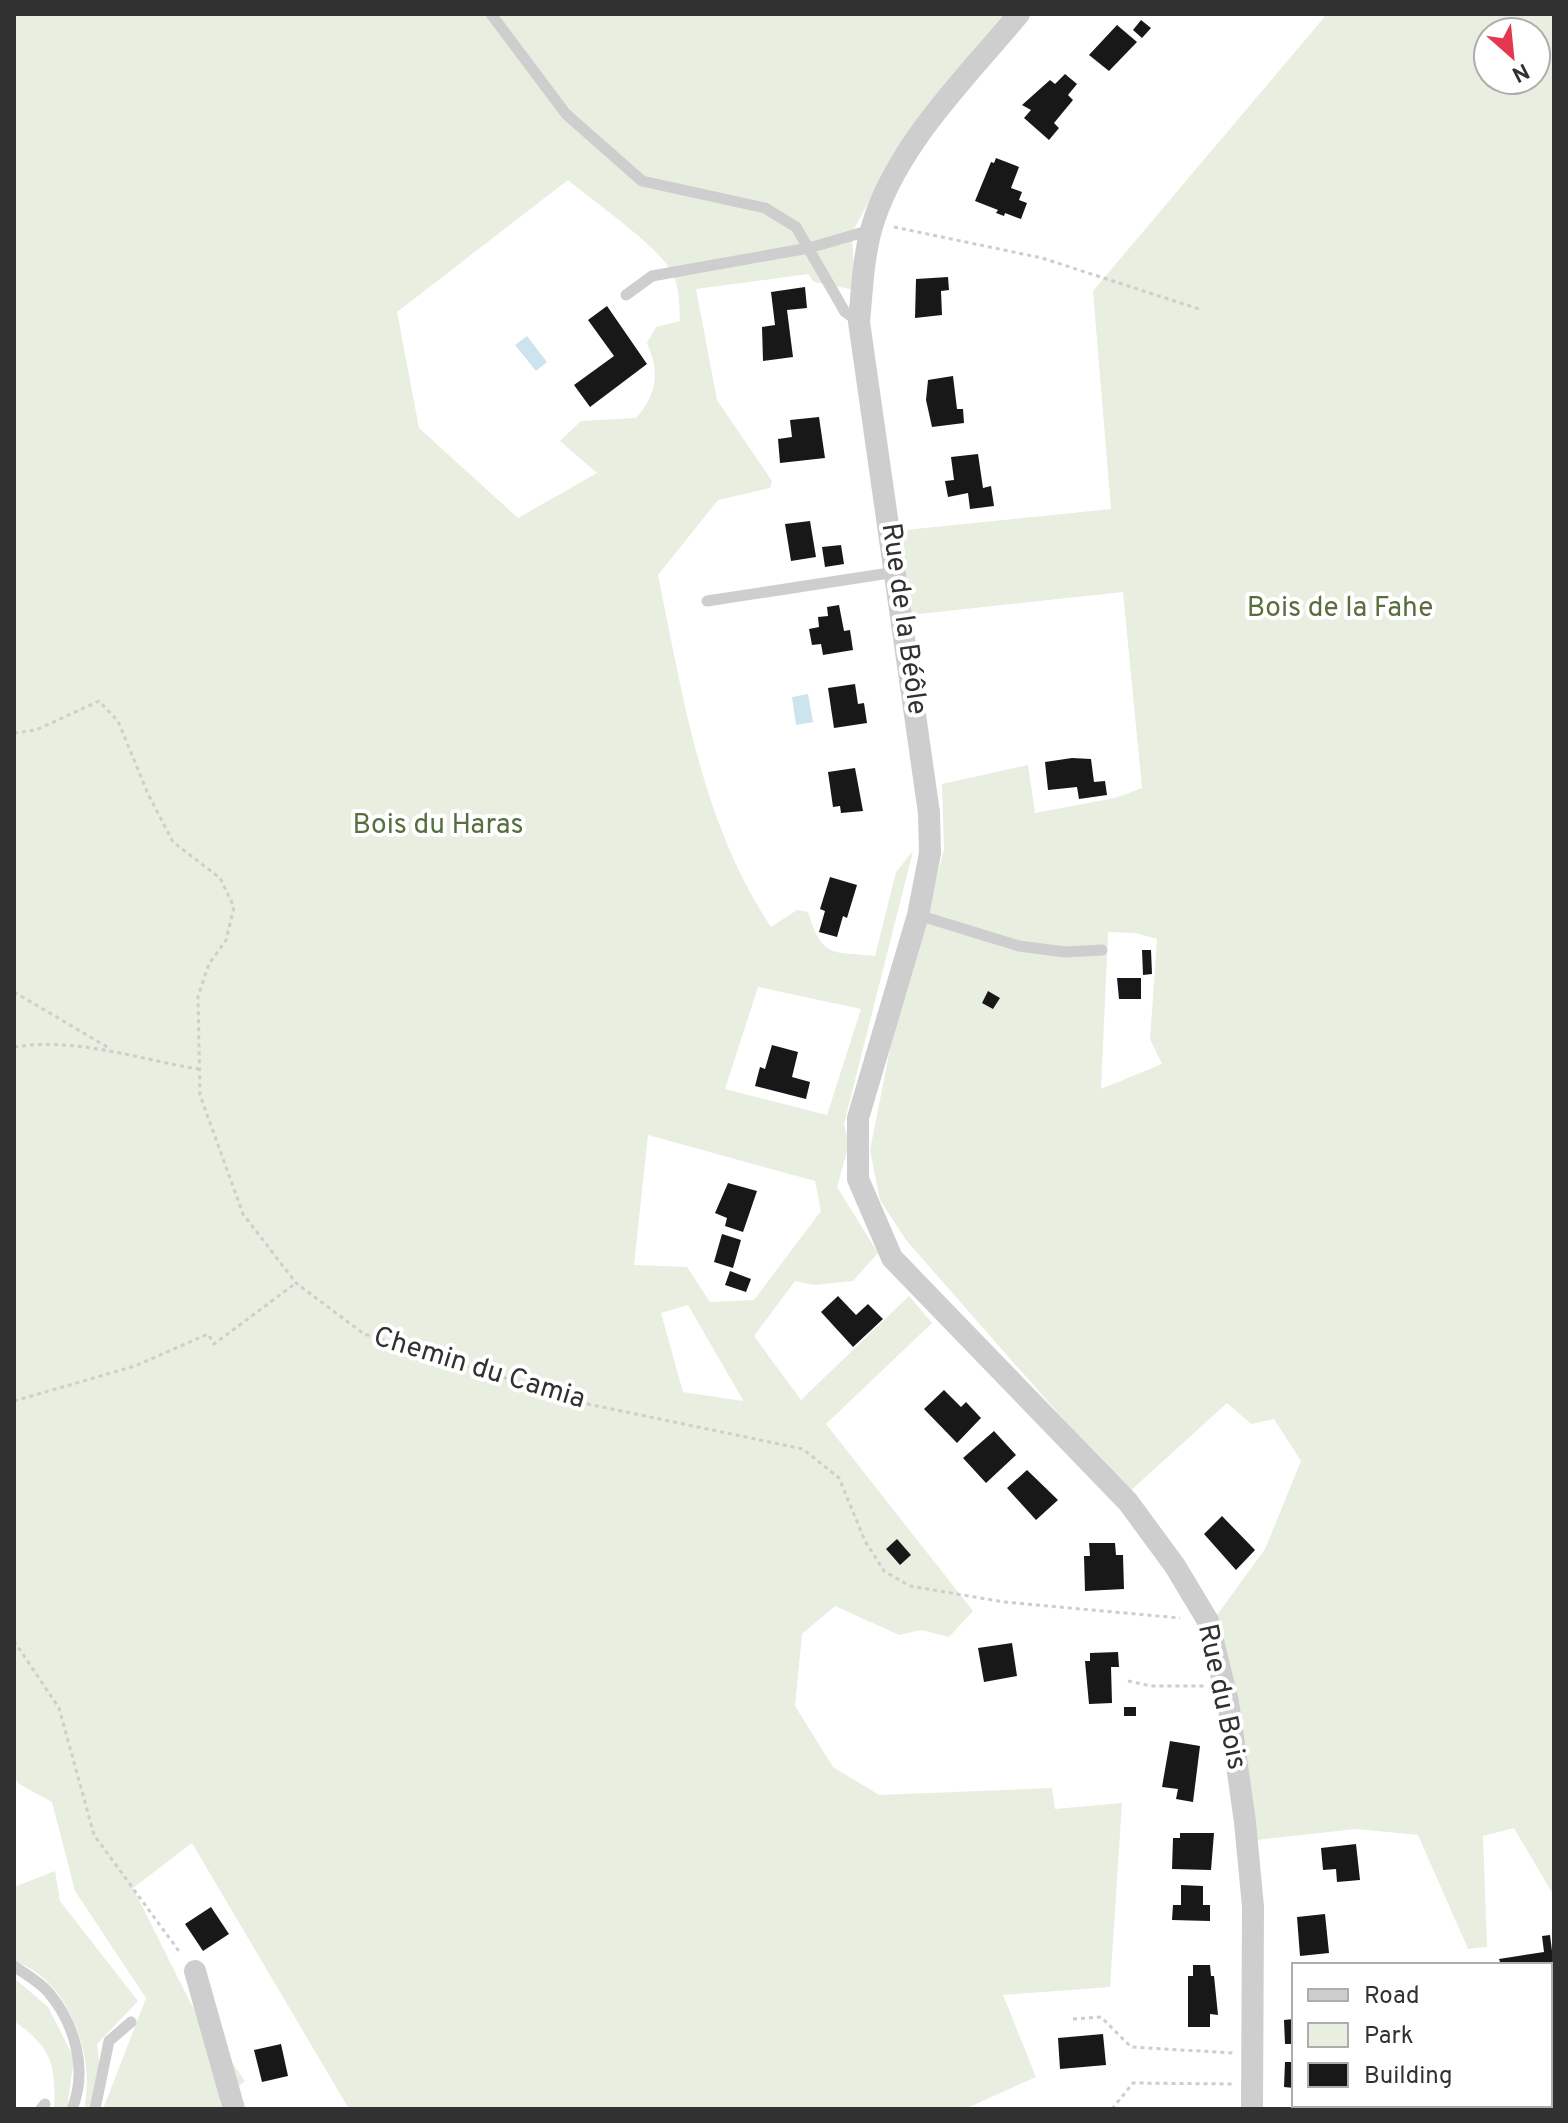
<svg xmlns="http://www.w3.org/2000/svg" width="1568" height="2123" font-family="Overpass,sans-serif">
	<style>
		.green { fill: #e8eee0; fill-rule: evenodd }
		.water { fill: #cde3ed }
		.building { fill: #181818 }
		.lines { fill: none; stroke-linecap: round; stroke-linejoin: round }
		.path { stroke: #cecece; stroke-width: 3; stroke-dasharray: 4 4; stroke-linecap: butt }
		.lane { stroke: #cecece; stroke-width: 11 }
		.street { stroke: #cecece; stroke-width: 22 }
		.labels { text-anchor: middle; dominant-baseline: central; stroke-width: 8; stroke-linejoin: round; paint-order: stroke }
		.park-label { font-size: 28px; fill: #576e3e; stroke: #fff }
		.street-label { font-size: 28px; fill: #313131; stroke: #fff }
	</style>
	<rect width="100%" height="100%" fill="#fff"/>
	<!-- green -->
	<path class="green" d="M14,14H1007L880,181L852,233L855,290L814,282L808,274L696,289L717,400L772,481L770,488L718,500L658,575C683,696 701,822 771,927L797,910L808,912C823,959 830,951 875,956L896,872L913,851L844,1124L849,1144L837,1187L878,1253L853,1281L814,1285L795,1281L754,1336L801,1400L909,1296L932,1323L826,1424L973,1611L949,1637L921,1630L899,1635L835,1606L802,1634L795,1706L833,1767L879,1795L1052,1788L1055,1809L1122,1803L1110,1987L1003,1995L1036,2077L965,2109H349L192,1843L133,1888L191,2004L245,2081L220,2102L222,2109H103L146,1998L75,1891L52,1802L19,1784L14,1777ZM568,180C594,202 656,244 672,272C680,287 679,305 680,321L656,327L647,343C660,373 657,394 636,418L581,421L560,441L597,473L518,518L419,428L397,312ZM758,987L861,1009L827,1115L725,1089ZM648,1135L815,1181L821,1211L754,1300L710,1302L687,1267L634,1265ZM688,1305L743,1400V1401L683,1392L661,1313Z
		M1327,14H1554V1896L1514,1828L1483,1836L1487,1947L1468,1949L1418,1835L1356,1829L1257,1840L1217,1615L1265,1549L1301,1461L1274,1419L1251,1424L1227,1403L1128,1493L906,1240L880,1200L870,1150L896,1019L944,850L942,784L1028,765L1035,813L1115,798L1142,788L1123,592L910,615L896,531L1111,509L1093,291ZM1488,32H1536V80H1488ZM1108,932L1135,933L1157,939L1150,1039L1162,1064L1101,1089Z
		M55,1871L60,1901L138,2001L97,2044L101,2079L92,2109H84C96,2056 69,1979 14,1961V1887Z
		M14,1978L48,2007L74,2058L67,2109H54C56,2064 52,2048 14,2021Z"/>
	<!-- water -->
	<path class="water" d="M527,336L547,362L536,371L515,345Z
		M808,694L813,722L796,725L792,697Z"/>
	<!-- building -->
	<path class="building" d="M1141,20L1151,28L1142,38L1133,30Z
		M1117,25L1137,42L1109,71L1089,55Z
		M1065,74L1077,84L1068,95L1073,100L1054,123L1059,128L1049,140L1024,118L1031,110L1022,105L1050,80L1055,84Z
		M996,158L1019,167L1011,188L1022,192L1019,200L1027,203L1021,219L1005,213L1004,216L996,213L998,210L975,201L991,162L994,163Z
		M948,277L949,290L941,291L942,315L915,318L916,279Z
		M805,287L807,308L787,310L793,357L763,361L762,327L775,325L771,292Z
		M607,306L647,364L590,407L574,385L614,356L588,320Z
		M953,376L957,409H963L964,423L932,427L926,400L928,380Z
		M819,417L825,458L780,463L778,439L792,437L790,420Z
		M978,454L983,488L991,486L994,506L970,509L968,493L948,497L945,481L954,480L951,457Z
		M810,521L816,557L791,561L785,524Z
		M841,545L844,564L825,567L822,547Z
		M839,605L844,631L850,630L853,650L823,655L821,644L812,645L809,629L819,627L818,617L828,616L827,607Z
		M855,684L858,704L864,703L867,723L834,728L828,688Z
		M1072,758L1091,759L1094,782L1105,781L1107,795L1079,799L1077,787L1048,790L1045,762Z
		M855,768L863,811L841,813L840,806L833,807L828,772Z
		M830,877L857,885L847,918L843,916L837,937L819,932L825,911L820,909Z
		M1142,950H1151L1152,974L1143,975Z
		M1117,978H1141V999H1119Z
		M988,991L1000,998L993,1009L982,1003Z
		M772,1045L798,1052L792,1077L810,1082L806,1099L755,1086L760,1067L765,1069Z
		M728,1183L757,1191L743,1232L725,1226L727,1218L715,1213Z
		M722,1234L741,1240L733,1268L714,1262Z
		M730,1271L751,1279L746,1292L725,1285Z
		M838,1296L856,1315L868,1304L883,1319L853,1347L821,1312Z
		M944,1390L961,1407L966,1402L981,1418L957,1443L924,1409Z
		M994,1431L1016,1455L986,1483L963,1458Z
		M1027,1470L1058,1500L1036,1520L1007,1488Z
		M1222,1516L1255,1550L1236,1570L1204,1534Z
		M897,1539L911,1555L900,1565L886,1549Z
		M1089,1543H1115L1116,1555H1123L1124,1589L1085,1591L1084,1556H1090Z
		M1012,1643L1017,1676L984,1682L978,1648Z
		M1118,1652L1119,1667H1111L1112,1703L1089,1704L1085,1661H1090V1653Z
		M1124,1707H1136V1716H1124Z
		M1170,1741L1200,1746L1193,1802L1176,1799L1178,1789L1162,1787Z
		M1180,1833H1214L1211,1870L1172,1869L1173,1838H1180Z
		M1356,1844L1360,1880L1337,1882L1336,1869L1323,1870L1321,1848Z
		M1181,1885L1203,1886V1905H1210V1921L1172,1920L1173,1905H1181Z
		M211,1907L229,1934L203,1951L185,1924Z
		M1325,1914L1329,1953L1300,1956L1297,1917Z
		M1550,1935L1554,1967L1501,1965L1499,1959L1544,1952L1542,1936Z
		M1193,1965H1210L1211,1976H1214L1218,2015L1210,2014V2027H1188V1976H1193Z
		M1294,2019V2044H1285L1284,2020Z
		M1103,2034L1106,2065L1060,2069L1058,2038Z
		M281,2044L288,2076L262,2082L254,2050Z
		M1285,2062H1294V2088L1284,2087Z
		M1472,2105H1485L1487,2108L1502,2105L1505,2109H1465Z"/>
	<g class="lines">
		<!-- path -->
		<path class="path" d="M894,227L1042,258L1199,309
			M14,733L36,730L99,701L118,721L148,794L173,842L220,878L234,907L226,940L209,964L198,996L200,1095L243,1214L296,1283L364,1334L588,1404L803,1449L839,1478L865,1541L884,1571L910,1586L1004,1602L1180,1618
			M14,992L109,1048
			M14,1047C76,1037 138,1059 198,1069
			M14,1401L135,1366L208,1334L214,1344L296,1283
			M14,1641L59,1708L94,1835L181,1954
			M1128,1681L1151,1686H1205
			M1073,2019L1101,2017L1131,2047L1233,2053
			M1112,2109L1133,2083L1233,2084"/>
		<!-- lane -->
		<path class="lane" d="M491,14L566,114L642,181L765,208L796,227L845,312L858,321
			M626,295L652,276L809,248L871,230
			M707,601L896,572
			M918,915L1019,946L1065,952L1102,950
			M14,1966C25,1974 40,1982 49,1993C75,2024 88,2070 72,2109
			M41,2109L45,2104
			M95,2109L109,2041L131,2022"/>
		<!-- street -->
		<path class="street" d="M1019,14C965,79 894,147 871,230C863,260 862,291 859,322L929,813L930,853L918,915L858,1118V1179L892,1258L1128,1502L1175,1566L1208,1621L1228,1702L1245,1822L1253,1907L1252,2109
			M195,1971L234,2109
			M1550,2027L1554,2025
			M1408,2109L1413,2105"/>
	</g>
	<g class="labels">
		<!-- park labels -->
		<g class="park-label">
			<text x="1340" y="609">Bois de la Fahe</text>
			<text x="438" y="826">Bois du Haras</text>
		</g>
		<!-- street labels -->
		<g class="street-label">
			<text transform="translate(903 619) rotate(82)">Rue de la Béôle</text>
			<text transform="translate(479 1369) rotate(17)">Chemin du Camia</text>
			<text transform="translate(1221 1697) rotate(78)">Rue du Bois</text>
		</g>
	</g>
	<!-- border -->
	<rect width="1568" height="2123" fill="none" stroke="#313131" stroke-width="32"/>
	<!-- legend -->
	<rect x="1292" y="1963" width="260" height="144" fill="#ffffff" stroke="#adadad" stroke-width="2"/>
	<rect x="1308" y="1989" width="40" height="12" fill="#cecece" stroke="#adadad" stroke-width="2"/>
	<text x="1364" y="2003" font-size="24" fill="#313131">Road</text>
	<rect x="1308" y="2023" width="40" height="24" fill="#e8eee0" stroke="#adadad" stroke-width="2"/>
	<text x="1364" y="2043" font-size="24" fill="#313131">Park</text>
	<rect x="1308" y="2063" width="40" height="24" fill="#181818" stroke="#adadad" stroke-width="2"/>
	<text x="1364" y="2083" font-size="24" fill="#313131">Building</text>
	<!-- north arrow -->
	<g transform="translate(1512 56) rotate(153)"><circle r="38" fill="#ffffff" stroke="#adadad" stroke-width="2"/>
	<path d="M0-6L14 30L0 20L-14 30Z" fill="#e5374f"/>
	<text y="-12" font-size="22" font-weight="bold" text-anchor="middle" fill="#313131">N</text>
	</g>
</svg>
